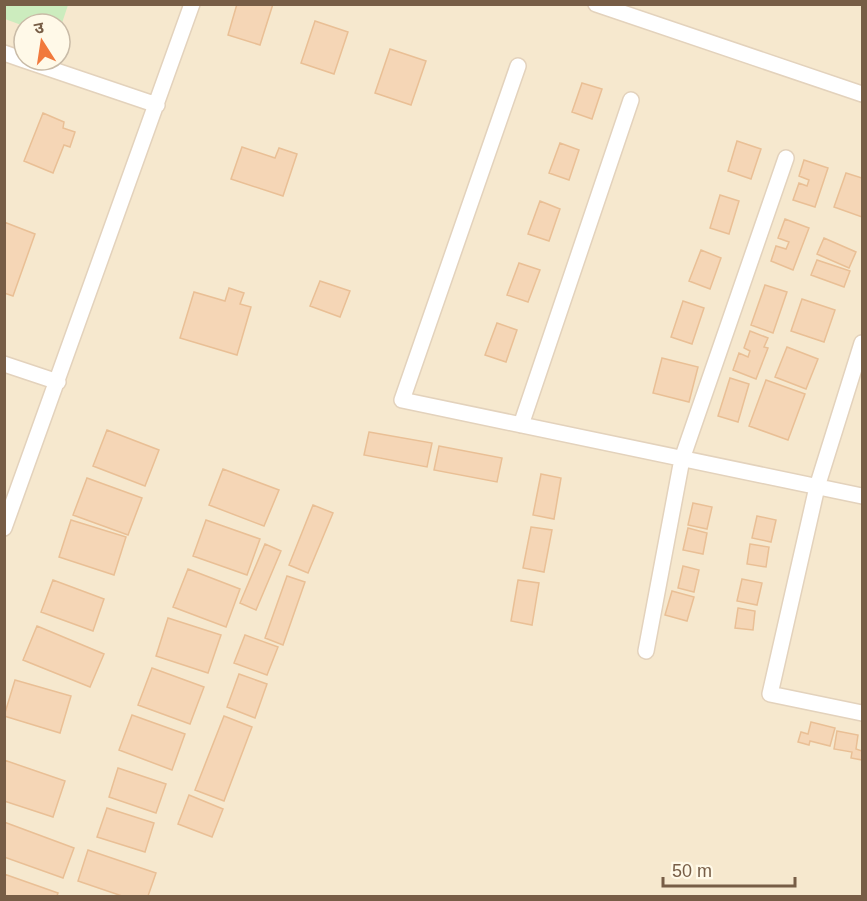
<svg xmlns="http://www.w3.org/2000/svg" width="867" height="901" font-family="Helvetica,'Noto Sans Devanagari',sans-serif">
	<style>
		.residential { fill: #f6e8ce; fill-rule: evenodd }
		.green { fill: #ccecbe }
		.building { fill: #f5d6b6; stroke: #e9bf95; stroke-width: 1.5 }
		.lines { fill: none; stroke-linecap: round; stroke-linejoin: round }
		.street-casing { stroke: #e3d2bc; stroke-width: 18 }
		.street { stroke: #fff; stroke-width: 15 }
	</style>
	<rect width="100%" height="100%" fill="#fef6e1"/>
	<!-- residential -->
	<path class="residential" d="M5,5H862V896H5ZM24,24H60V60H24Z"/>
	<!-- green -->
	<path class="green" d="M5,4H68V5L60,29V24H24V26L5,19Z"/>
	<!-- building -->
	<path class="building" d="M237,4H273L260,45L228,35Z
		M315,21L348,32L334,74L301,63Z
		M390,49L426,61L411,105L375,93Z
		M582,83L602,89L592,119L572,112Z
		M43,113L64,122L63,128L75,132L70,147L64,145L53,173L24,161Z
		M737,141L761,149L751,179L728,171Z
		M560,143L579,150L569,180L549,173Z
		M242,147L275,158L279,148L297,154L283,196L231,179Z
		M804,160L828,168L815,207L793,200L799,183L807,186L809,180L799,176Z
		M846,173L862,178V217L834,207Z
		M720,195L739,201L729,234L710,228Z
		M540,201L560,209L549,241L528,234Z
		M785,219L809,228L793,270L771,261L776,246L786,249L789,242L778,238Z
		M4,222L35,234L13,296L4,293Z
		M824,238L856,252L849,268L817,254Z
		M701,250L721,258L710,289L689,281Z
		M817,260L850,271L844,287L811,275Z
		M519,263L540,270L528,302L507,295Z
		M320,281L350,291L340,317L310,306Z
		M765,285L787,292L773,333L751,325Z
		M229,288L244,293L240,304L251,307L237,355L180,338L194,292L225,301Z
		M802,299L835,310L824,342L791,331Z
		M683,301L704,308L692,344L671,337Z
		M497,323L517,330L506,362L485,355Z
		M750,331L768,338L764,347L768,348L756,379L733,370L739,353L748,357L750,351L744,348Z
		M787,347L818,359L806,389L775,377Z
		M662,358L698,367L689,402L653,393Z
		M730,378L749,384L738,422L718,416Z
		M766,380L805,394L788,440L749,426Z
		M107,430L159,450L145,486L93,466Z
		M369,432L432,443L427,467L364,455Z
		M439,446L502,458L497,482L434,470Z
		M223,469L279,490L264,526L209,505Z
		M541,474L561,478L554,519L533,515Z
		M87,478L142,498L128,535L73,515Z
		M693,503L712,507L707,529L688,525Z
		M313,505L333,513L308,573L289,565Z
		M757,516L776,520L771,542L752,538Z
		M71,520L126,537L114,575L59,557Z
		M206,520L260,539L247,575L193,556Z
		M531,527L552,530L544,572L523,568Z
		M688,528L707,533L703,554L683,550Z
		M265,544L281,551L256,610L240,603Z
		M750,544L769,547L766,567L747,564Z
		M683,566L699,570L694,592L678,588Z
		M188,569L240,589L226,627L173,607Z
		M287,576L305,582L283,645L265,638Z
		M742,579L762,583L757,605L737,601Z
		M53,580L104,599L93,631L41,612Z
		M518,580L539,583L532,625L511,621Z
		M672,591L694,597L687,621L665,615Z
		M738,608L755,611L753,630L735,628Z
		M168,618L221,635L208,673L156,656Z
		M37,626L104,654L90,687L23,660Z
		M245,635L278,647L267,675L234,663Z
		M152,668L204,687L190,724L138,705Z
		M239,674L267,684L255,718L227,707Z
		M15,680L71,696L60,733L4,716Z
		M132,715L185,734L172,770L119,750Z
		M224,716L252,727L224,801L195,790Z
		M811,722L835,728L830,746L810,741L809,745L798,742L801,732L808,734Z
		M837,731L858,735L856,749L862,751V760L851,758L852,752L834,749Z
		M4,760L65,781L53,817L4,801Z
		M118,768L166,784L156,813L109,797Z
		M189,795L223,809L212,837L178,824Z
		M107,808L154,823L145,852L97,837Z
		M4,822L74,848L63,878L4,857Z
		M88,850L156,873L148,896H122L78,881Z
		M4,874L58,893L57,896H4Z"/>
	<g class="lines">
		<!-- street casing -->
		<g class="street-casing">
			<path id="street" d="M596,4L862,94
				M4,53L24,60
				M24,60L157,105
				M518,66L402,400L862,496
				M862,343L817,487L770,694L862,713
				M4,364L58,382
				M521,425L631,100
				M4,528L192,4
				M646,651L682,459L786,158"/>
		</g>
		<!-- street -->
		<use href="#street" class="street"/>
	</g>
	<!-- border -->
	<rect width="867" height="901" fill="none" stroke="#775d46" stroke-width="12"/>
	<!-- north arrow -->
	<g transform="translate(42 42) rotate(348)"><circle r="28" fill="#fff9e8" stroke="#c9bba7" stroke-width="1.5"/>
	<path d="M0-4.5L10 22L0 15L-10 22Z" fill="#f1793c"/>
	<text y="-9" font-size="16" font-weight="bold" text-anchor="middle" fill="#775d46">उ</text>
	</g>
	<!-- scale -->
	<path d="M663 877v9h132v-9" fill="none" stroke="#775d46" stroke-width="3"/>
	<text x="672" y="877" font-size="18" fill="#775d46" stroke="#fff9e8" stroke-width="4.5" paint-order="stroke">50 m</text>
</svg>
